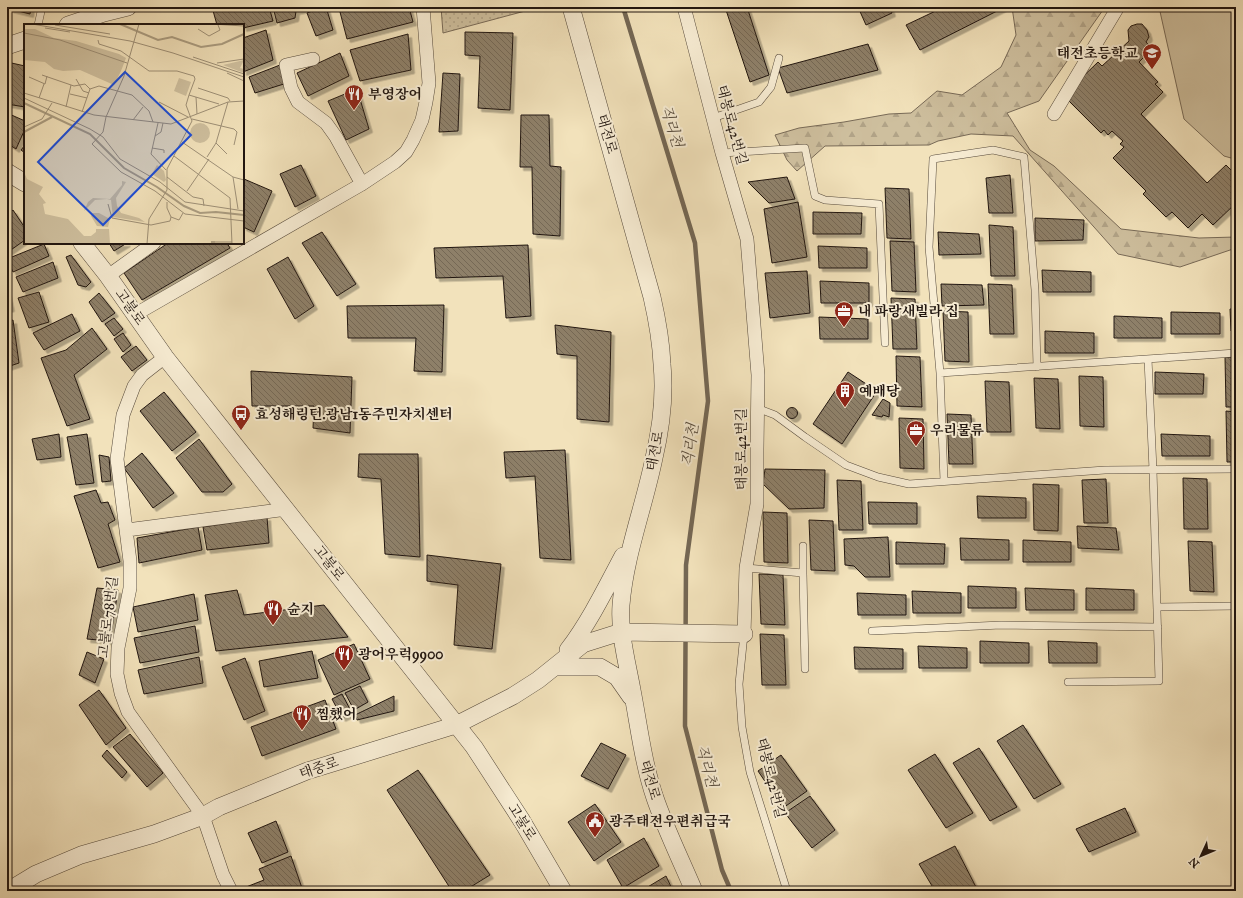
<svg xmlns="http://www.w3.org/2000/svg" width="1243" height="898" font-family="'IM FELL Great Primer','Noto Serif KR',serif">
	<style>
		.forest { fill: url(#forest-firs); stroke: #786a57 }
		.park { fill: url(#park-dots); stroke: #786a57 }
		.garden { fill: #cebf9e; stroke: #786a57 }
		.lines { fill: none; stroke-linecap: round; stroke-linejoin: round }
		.stream { stroke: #746754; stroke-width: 4.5 }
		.building { fill: url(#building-back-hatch); stroke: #211610; filter: url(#shadow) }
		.service-casing { stroke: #55493b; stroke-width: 8 }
		.minor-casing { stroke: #55493b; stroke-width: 14 }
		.tertiary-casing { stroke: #55493b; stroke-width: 18 }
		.service { stroke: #f7ecd3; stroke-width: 7 }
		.minor { stroke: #f7ecd3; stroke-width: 13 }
		.tertiary { stroke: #f7ecd3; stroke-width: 17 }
		.labels { text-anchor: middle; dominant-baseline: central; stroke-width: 4; stroke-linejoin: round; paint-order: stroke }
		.poi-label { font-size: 14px; font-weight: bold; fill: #211610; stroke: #f7ecd3; text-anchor: start }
		.street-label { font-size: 14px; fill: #211610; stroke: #f7ecd3 }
		.water-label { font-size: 15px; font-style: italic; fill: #584c3d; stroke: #f7ecd3 }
		.inset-river { fill: none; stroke: #ab9d81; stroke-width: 2 }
		.inset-road { fill: none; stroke: #9e9077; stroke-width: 1 }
		.view { fill: #1d4ed8; fill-opacity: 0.15; stroke: #1d4ed8; stroke-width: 2 }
		.inset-edge { fill: none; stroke: #211610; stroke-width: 2 }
	</style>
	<defs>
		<pattern id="forest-firs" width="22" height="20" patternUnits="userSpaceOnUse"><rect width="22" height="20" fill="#cebf9e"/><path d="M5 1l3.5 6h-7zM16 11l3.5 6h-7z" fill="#b1a387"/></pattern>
		<pattern id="park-dots" width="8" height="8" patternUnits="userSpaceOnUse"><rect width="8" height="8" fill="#cebf9e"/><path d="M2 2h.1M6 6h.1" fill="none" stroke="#b1a387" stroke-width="1.8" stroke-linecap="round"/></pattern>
		<pattern id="building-back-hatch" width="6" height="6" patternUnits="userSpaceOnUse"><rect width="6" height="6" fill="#8e8069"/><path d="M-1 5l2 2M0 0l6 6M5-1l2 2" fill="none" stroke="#746855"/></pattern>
		<filter id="shadow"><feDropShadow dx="3.5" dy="3.5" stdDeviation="0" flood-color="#0004"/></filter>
	</defs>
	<rect width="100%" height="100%" fill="#f2e2bb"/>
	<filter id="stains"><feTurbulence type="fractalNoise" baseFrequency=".005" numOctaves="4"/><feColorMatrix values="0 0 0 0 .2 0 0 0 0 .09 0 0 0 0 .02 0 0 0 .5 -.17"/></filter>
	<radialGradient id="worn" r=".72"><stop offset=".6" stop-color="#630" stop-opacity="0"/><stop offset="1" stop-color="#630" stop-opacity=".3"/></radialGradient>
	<!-- forest -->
	<path class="forest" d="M1012,7H1105L1039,101L1007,113L1030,150L1054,166L1121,229L1199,238L1236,237V248L1180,267L1118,254L1013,136L971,134L938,141L929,145L825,146L797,171L787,160L775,135L799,128L844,122L889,114L911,113L937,91L962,95L1001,67L1016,35Z"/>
	<!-- park -->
	<path class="park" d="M441,7H540L443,33Z"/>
	<!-- garden -->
	<path class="garden" d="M1159,7H1236V157L1231,158L1224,156L1184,119Z"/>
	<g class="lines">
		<!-- stream -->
		<path class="stream" d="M623,7L695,243L708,401L686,565L685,726L722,870L731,891"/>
	</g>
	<!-- building -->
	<path class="building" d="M10,7H31L30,14L10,9Z
		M212,7H269L273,21L243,28V25H217Z
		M273,7H315L296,11L295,18L277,23Z
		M323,7H326L333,30L316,36L307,13Z
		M357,7H409L413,22L347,39L340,12Z
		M725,7H747L769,75L750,82Z
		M858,7H890L892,13L866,25Z
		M944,7H1002L1003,8L920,50L906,25Z
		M1137,24H1142L1147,30L1149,37L1146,42L1152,49L1139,62L1158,82L1155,84L1163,92L1141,114L1207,183L1226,165L1236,175V203L1213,225L1202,214L1188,228L1172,212L1166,217L1143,194L1146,191L1113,158L1124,147L1120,144L1123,141L1112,131L1108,135L1104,130L1101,133L1067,99L1071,88L1098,62L1102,66L1129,41L1128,30L1131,26Z
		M266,30L273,60L243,72V38Z
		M465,32L513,33L510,110L478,108L480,56L465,55Z
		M408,34L411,70L360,81L350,50Z
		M868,44L878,70L787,93L778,68Z
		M340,53L349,76L308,96L297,73Z
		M7,62L25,66V107L7,104Z
		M280,65L287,83L255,93L249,77Z
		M443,73L460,74L458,131L439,132Z
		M357,89L369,129L346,140L328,101Z
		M7,113L25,121V129L16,149L7,143Z
		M521,115H549L550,166L561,167L560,236L533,234L532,167H520Z
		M25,145V153L21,150Z
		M301,165L316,196L295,207L280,174Z
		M1010,175L1013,213H989L986,178Z
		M787,177L795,199L769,203L748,182Z
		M244,179L272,191L254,232L243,227Z
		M885,188L909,189L911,239L887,238Z
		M798,202L807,257L772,263L764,209Z
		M13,210L25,228V240L8,252L7,250V215Z
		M813,212L862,213L861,234H813Z
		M1035,218L1084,220L1083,240L1035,241Z
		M989,225L1013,227L1015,276H991Z
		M322,232L356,284L337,296L302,243Z
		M938,232L979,234L981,254L939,255Z
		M890,241L914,242L916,292L892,291Z
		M109,243H127L114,251Z
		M168,243H227L230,248L142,300L124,273Z
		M44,244L49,256L13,272L7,259Z
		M528,245L531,316L506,318L503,276L436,278L434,248Z
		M818,246L867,248V268H819Z
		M71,255L91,282L86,287L78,285L66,257Z
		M288,257L314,306L295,319L267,269Z
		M53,262L58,278L23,292L16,277Z
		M1042,270L1091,272V292H1043Z
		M807,271L810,313L770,318L765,273Z
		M820,281L869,283V303H821Z
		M941,284L982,285L984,305L942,306Z
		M988,284L1012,285L1014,334H990Z
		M7,290L11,308L7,309Z
		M39,292L49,322L29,328L18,298Z
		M99,293L115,313L102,322L89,302Z
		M891,298L915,299L917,349H893Z
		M444,305L442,372L414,371L416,338H348L347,306Z
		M1230,309H1236V331H1231Z
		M943,311L968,312L969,362L945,361Z
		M1171,312L1220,313V334H1171Z
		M72,314L80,331L44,350L33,333Z
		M1114,316L1162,318V338H1114Z
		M819,317L868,319V339H820Z
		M114,318L123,329L114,336L105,324Z
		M13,320L19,363L7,367V322Z
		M555,325L611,332L609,422L577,419V356L557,354Z
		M92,328L107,349L74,375L90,419L67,426L41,358L66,350Z
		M1045,331L1094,333V353H1045Z
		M123,333L131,345L123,352L114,339Z
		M136,346L147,360L132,371L121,357Z
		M896,356L920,357L922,407L897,406Z
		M1225,357H1236V407H1226Z
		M251,371L352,377L350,433L313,428L314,406H252Z
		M848,372L877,391L842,444L813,424Z
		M1155,372L1204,374L1203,394H1155Z
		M1079,376L1103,377L1104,427L1080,426Z
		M1034,378L1058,379L1060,429L1036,428Z
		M985,381L1009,382L1011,432H987Z
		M164,392L196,432L172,451L140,411Z
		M883,399L890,403L889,417L883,415L882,417L872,415Z
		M786.5 413a5.5 5.5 0 1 1 11 0a5.5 5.5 0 1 1-11 0Z
		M1226,411L1236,412V462H1227Z
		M947,414L971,415L973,464H949Z
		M899,418L923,419L924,469L900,468Z
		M59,434L61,457L37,460L32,439Z
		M87,434L94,483L76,485L67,437Z
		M1161,434L1210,436V456H1162Z
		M199,439L232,484L223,492H202L176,458Z
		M565,450L571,560L540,558L535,476L506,478L504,452Z
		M142,453L174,493L153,508L124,468Z
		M359,454H418L420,557L385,554L381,479L358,477Z
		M99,455L109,457L111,481L102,482Z
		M765,469L825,470L824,508L789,509L763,484Z
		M1183,478L1207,479L1208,529H1184Z
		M1106,479L1108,523H1084L1082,480Z
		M837,480L861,481L863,530H839Z
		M1033,484L1059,485L1058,531L1034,530Z
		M96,490L101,503L108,502L115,520L108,524L120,562L98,568L74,496Z
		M977,496L1026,498V518H978Z
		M868,502L917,503V524H869Z
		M763,512L787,513L788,563L764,562Z
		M267,517L269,543L207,550L203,527Z
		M809,520L833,521L835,571L811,570Z
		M1077,526L1116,528L1119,550L1078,548Z
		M198,527L202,550L139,563L137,538Z
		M888,537L890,577H865L854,566L845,565L844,539Z
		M960,538L1009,540V560H961Z
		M1023,540L1071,542V562H1023Z
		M1188,541L1212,542L1214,592L1190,591Z
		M896,542L945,544L944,564H896Z
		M427,555L501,564L492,649L454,645L458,585L427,581Z
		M759,574L783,575L785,625L761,624Z
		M968,586L1016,588V608H968Z
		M97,588L118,590L110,641L87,639Z
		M1025,588L1074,590V610H1026Z
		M1086,588L1134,590V610H1086Z
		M237,590L244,615L324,605L348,637L216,651L205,595Z
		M912,591L961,593V613H913Z
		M857,593L906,595V615H858Z
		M194,594L198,620L138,632L133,607Z
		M195,626L199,652L140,663L134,638Z
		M760,634L784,635L786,685H762Z
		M980,641L1029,643V663H980Z
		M1048,641L1097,643V663H1049Z
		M354,644L370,679L334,695L318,660Z
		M918,646L967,648V668H919Z
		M854,647L903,649V669H855Z
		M312,651L318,678L264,687L259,661Z
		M87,652L104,659L95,683L79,675Z
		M199,657L203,683L144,694L138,670Z
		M245,658L265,711L244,720L222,667Z
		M360,686L368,702L354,710L345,693Z
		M99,690L126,728L106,745L79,705Z
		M342,694L352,713L342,718L332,699Z
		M394,696V711L357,720L355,715Z
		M325,700L336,729L262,756L251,727Z
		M1023,725L1061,784L1034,799L997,741Z
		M130,734L163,773L147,787L113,747Z
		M601,743L626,755L608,789L581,776Z
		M979,748L1017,807L990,821L953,763Z
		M107,750L127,772L122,778L102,756Z
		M935,754L973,813L946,828L908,770Z
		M781,755L807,791L783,808L758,771Z
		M418,770L490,875L464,891H452L387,790Z
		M810,796L835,830L812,848L785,813Z
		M595,804L621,842L594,861L568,822Z
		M1125,808L1136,832L1089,852L1076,829Z
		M276,821L288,852L262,863L248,833Z
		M644,838L659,866L623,888L607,860Z
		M955,846L978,891H935L919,864Z
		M291,856L303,891H242L241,889L264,880L259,869Z
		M666,876L673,891H641Z"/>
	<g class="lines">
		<!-- service casing -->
		<g class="service-casing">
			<path id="service" d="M38,25L42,7
				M713,118L759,102L771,87L779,58
				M722,153L805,148L815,196L825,200L879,204L885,343
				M940,373L1236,353
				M757,408L775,415L805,437L846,465L878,477L909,484L1105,470L1236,469
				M944,481L940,373L929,247L933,159L993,150L1024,157L1035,290L1037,367
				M803,546V573
				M746,568L803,573L805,669
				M1157,607L1236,606
				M872,631L1001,625L1158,627
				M744,634L739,684L742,727L750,772L787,891
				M1068,682L1159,681L1153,470L1148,359"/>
		</g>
		<!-- minor casing -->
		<g class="minor-casing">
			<path id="minor" d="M684,7L722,153L747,239L758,375L757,449V504L746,568L744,634
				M313,59L286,65L291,88L298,102L326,123L336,137L362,184
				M1054,114L1118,7
				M108,276L154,243
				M136,314L362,184L395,162L406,152L413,140L422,120L426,102L429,83L423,7
				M165,357L142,375L134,386L123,415L117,459L130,561V588L118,648L117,674L121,693L128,712L203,816L223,875L231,891
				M127,530L287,509"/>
		</g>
		<!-- tertiary casing -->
		<g class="tertiary-casing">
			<path id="tertiary" d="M571,7L652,297C657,319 661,341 662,364C665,395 661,428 654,458C644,507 625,555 621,605C619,634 627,662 632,690C639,726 643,763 655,798C666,830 681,860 694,891
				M68,25L104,13L128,7
				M7,46L25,40
				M7,172L25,183
				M82,243L108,276L165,357L474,747L522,821L563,891
				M568,650C590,621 606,588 623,556
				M554,667H600L617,677L631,697
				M8,891L36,874L81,855L154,834L203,816L219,807L307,771L456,725L513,696L538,680L583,644L621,632L744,634"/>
		</g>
		<!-- service -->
		<use href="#service" class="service"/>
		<!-- minor -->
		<use href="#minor" class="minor"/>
		<!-- tertiary -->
		<use href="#tertiary" class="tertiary"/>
	</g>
	<!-- icons -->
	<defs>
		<g id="school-pin" transform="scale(1)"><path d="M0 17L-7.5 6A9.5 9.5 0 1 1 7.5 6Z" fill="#8f2418" stroke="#f7ecd3"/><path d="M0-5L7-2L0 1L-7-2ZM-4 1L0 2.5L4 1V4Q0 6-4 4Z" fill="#fff"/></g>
		<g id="restaurant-pin" transform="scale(1)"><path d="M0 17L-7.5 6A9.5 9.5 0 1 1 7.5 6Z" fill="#8f2418" stroke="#f7ecd3"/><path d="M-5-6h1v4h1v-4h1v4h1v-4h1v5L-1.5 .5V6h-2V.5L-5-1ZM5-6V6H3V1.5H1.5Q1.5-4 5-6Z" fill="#fff"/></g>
		<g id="office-pin" transform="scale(1)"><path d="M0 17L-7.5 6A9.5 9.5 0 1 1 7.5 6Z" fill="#8f2418" stroke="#f7ecd3"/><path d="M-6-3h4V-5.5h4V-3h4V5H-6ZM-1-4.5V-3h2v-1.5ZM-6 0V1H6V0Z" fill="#fff"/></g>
		<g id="building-pin" transform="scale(1)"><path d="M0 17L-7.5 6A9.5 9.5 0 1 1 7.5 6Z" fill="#8f2418" stroke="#f7ecd3"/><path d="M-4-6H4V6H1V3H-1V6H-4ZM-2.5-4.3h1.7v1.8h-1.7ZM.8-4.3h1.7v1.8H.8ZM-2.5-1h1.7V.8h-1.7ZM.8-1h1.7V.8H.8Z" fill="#fff"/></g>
		<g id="bus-pin" transform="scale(1)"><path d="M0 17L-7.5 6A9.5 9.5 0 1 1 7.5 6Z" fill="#8f2418" stroke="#f7ecd3"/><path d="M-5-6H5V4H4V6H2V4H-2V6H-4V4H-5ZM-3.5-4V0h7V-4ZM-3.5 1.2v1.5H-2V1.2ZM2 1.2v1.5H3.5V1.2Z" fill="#fff"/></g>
		<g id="civic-pin" transform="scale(1)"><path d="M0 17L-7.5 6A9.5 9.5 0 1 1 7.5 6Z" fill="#8f2418" stroke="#f7ecd3"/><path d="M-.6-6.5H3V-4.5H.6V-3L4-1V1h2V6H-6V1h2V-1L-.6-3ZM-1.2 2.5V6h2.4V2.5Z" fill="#fff"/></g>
	</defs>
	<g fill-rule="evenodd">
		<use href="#school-pin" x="1152" y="53"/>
		<use href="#restaurant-pin" x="354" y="94"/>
		<use href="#office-pin" x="844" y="311"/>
		<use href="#building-pin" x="845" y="391"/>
		<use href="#bus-pin" x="241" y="414"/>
		<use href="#office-pin" x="916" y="430"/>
		<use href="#restaurant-pin" x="273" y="609"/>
		<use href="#restaurant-pin" x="344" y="654"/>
		<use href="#restaurant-pin" x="302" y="714"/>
		<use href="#civic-pin" x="595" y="821"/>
	</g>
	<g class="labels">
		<!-- poi labels -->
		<g class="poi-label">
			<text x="1138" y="53" text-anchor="end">태전초등학교</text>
			<text x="368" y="94">부영장어</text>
			<text x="858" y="311">내 파랑새빌라 집</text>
			<text x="859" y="391">예배당</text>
			<text x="255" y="414">효성해링턴.광남1동주민자치센터</text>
			<text x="930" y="430">우리물류</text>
			<text x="287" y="609">슌지</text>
			<text x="358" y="654">광어우럭9900</text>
			<text x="316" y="714">찜했어</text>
			<text x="609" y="821">광주태전우편취급국</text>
		</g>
		<!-- street labels -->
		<g class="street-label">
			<text transform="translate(732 125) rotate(75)">태봉로42번길</text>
			<text transform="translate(607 134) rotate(74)">태전로</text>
			<text transform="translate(130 307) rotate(55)">고불로</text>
			<text transform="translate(741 449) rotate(-90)">태봉로42번길</text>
			<text transform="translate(655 451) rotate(-79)">태전로</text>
			<text transform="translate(329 563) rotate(52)">고불로</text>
			<text transform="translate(108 617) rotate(-83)">고불로78번길</text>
			<text transform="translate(319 768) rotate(-19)">태중로</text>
			<text transform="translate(771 778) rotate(76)">태봉로42번길</text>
			<text transform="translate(650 780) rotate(74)">태전로</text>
			<text transform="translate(522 822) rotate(58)">고불로</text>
		</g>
		<!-- water labels -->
		<g class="water-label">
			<text transform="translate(672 126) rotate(73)">직리천</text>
			<text transform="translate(690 445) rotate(-82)">직리천</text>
			<text transform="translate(707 766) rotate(75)">직리천</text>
		</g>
	</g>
	<!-- overview -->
	<g transform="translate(24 24)">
		<rect width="220" height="220" fill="#f2e2bb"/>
		<path d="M220,36L216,44L220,45V49L199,41Z" fill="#cebf9e"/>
		<path d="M0,5H11L30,14L52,17L95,30L102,34L97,47L90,61L56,46L39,47L30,45L21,38L0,36ZM166 109a10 10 0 1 1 20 0a10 10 0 1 1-20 0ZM0,148L3,155L19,163L15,170L22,179L19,180L21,190L44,195L60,212H67L72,208V205H85L86,220H0ZM98,157L102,158L92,174L93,182L97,189L115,194L121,198L89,193L87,176L83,175L71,176L60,187L64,178L69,174L86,175L98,161Z" fill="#cebf9e"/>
		<path d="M133,141L140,147L142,156L140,158L128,150Z" fill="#cebf9e"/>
		<path d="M155,54L167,58L162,72L150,67ZM69,189H75L86,195L84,203L73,202L67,192Z" fill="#cebf9e"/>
		<path class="inset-river" d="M96,0L134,16L148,13L177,23L198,20L220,10M0,79L66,110L100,144L133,163L160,182L176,189L192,188L220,191M0,108L28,93"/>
		<path class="inset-road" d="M8,0L106,17L149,29L220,53M115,0L100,52L82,93L79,108L68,120L97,148L131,167L161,190L220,197M187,0L220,2M31,1L86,10M21,4L46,8M174,5L185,12L196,6L194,1M0,9L36,16L103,39M74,16L75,20L97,27L125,47H153L170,52L171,55L165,71L195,80M169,33L220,50M193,39L220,35M203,49L220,57M18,51L50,62L61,60L66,65L75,62L108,71L125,87L129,98M5,53L21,60L23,52M52,55L59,67L65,69M174,64L204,74L206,77M0,69L70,91L147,100L204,78L220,77M46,70L63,74M172,73L173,90M0,74L66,105L79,113L96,135L136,158L161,178L220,187M15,74L20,60M135,78L164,93M42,83L47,61M58,88L66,65M168,95L210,105L213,108L210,121M109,96L119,83M134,99L127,130L142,146M0,103L18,95L28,79M131,112L137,108L139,99M158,118L209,153L220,156M192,119L204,78M128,124L140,126V129M150,132L206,174L208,220M183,133L192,119L203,130M143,153L169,173L179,175L180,182M209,153L214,185M163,167L185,135M143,178V184L147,193L155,196L159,189M84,180L88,194L127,201L146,197L147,193M191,218H187H208M123,220L125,195L143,166V145L168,97L162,81L165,71"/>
		<path class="view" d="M101,48L167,111L79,201L14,138Z"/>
		<rect width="220" height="220" class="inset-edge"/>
	</g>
	<!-- margin -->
	<rect width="1243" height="898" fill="none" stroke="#f2e2bb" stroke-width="24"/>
	<rect x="8" y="8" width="1227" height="882" fill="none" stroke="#211610" stroke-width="2"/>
	<rect x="12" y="12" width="1219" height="874" fill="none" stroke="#211610"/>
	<!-- north arrow -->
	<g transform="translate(1201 856) rotate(226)" stroke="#f7ecd3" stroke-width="3" paint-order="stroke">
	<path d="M0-3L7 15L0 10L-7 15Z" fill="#211610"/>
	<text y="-6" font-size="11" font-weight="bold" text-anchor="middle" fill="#211610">N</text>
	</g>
	<rect width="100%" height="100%" filter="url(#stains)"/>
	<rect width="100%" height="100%" fill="url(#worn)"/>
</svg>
